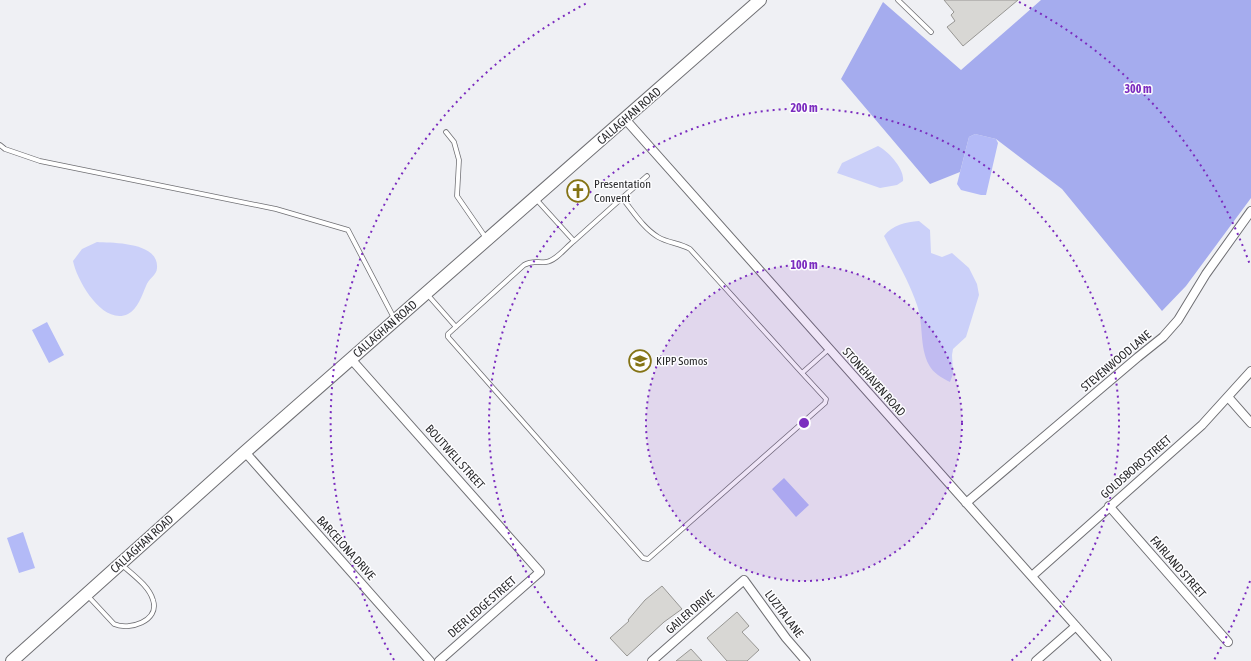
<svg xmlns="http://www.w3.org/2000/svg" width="1251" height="661" font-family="'Asap Condensed',sans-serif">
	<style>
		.green { fill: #b3baf7 }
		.forest { fill: #a5acee }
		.water { fill: #cbd0f9 }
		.building { fill: #d8d7d4; stroke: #979693 }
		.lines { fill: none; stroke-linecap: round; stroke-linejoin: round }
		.service-casing { stroke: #6f6f73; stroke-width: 5.5 }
		.minor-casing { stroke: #6f6f73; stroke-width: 10 }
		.secondary-casing { stroke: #6f6f73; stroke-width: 14 }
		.service { stroke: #fff; stroke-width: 4 }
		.minor { stroke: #fff; stroke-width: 8 }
		.secondary { stroke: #fff; stroke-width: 12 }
		.ring { fill: none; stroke: #7b2cbf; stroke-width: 2; stroke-dasharray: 2 4 }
		.labels { text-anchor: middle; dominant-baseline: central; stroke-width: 3; stroke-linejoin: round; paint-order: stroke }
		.street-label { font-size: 12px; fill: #2a2a2c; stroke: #fdfdff }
		.poi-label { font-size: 12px; fill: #2a2a2c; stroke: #fdfdff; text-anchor: start }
		.centre { fill: #7b2cbf; stroke: #fdfdff; stroke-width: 2 }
		.ring-label { font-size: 12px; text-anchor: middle; font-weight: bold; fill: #7b2cbf; stroke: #fdfdff; stroke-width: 3; stroke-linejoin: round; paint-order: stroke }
	</style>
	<rect width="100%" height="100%" fill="#eff0f4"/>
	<!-- green -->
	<path class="green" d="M975,134L996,139L998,143L986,195H981L961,190L957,184L969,137Z
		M47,322L64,355L49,363L32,330Z
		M784,478L809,505L796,517L772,489Z
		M23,532L35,568L19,573L7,538Z"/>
	<!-- forest -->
	<path class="forest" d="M1041,0H1251V198L1186,286L1162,311L1062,189L996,139L975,134L969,137L960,172L930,184L841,79L883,2L961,70Z"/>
	<!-- water -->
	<path class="water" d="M878,146C888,151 905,169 903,181L897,185L880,188L837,173L842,163Z
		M919,221L930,230L931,253L942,257L952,253L969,268L977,284L979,295L966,337L953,349L952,355L953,374L950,382C942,378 933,373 929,365C919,346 924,325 917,305C909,281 895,258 884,236C892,225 906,222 919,221Z
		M97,242C114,243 159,242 157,268C157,275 148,279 146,286C142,295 138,309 128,314C103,326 77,281 73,261L82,249Z"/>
	<!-- building -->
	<path class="building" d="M944,0H1018L963,46L947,27L955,21L951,15L954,12Z
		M662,586L682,609L664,622L627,656L610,638L629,621L628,620L645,600Z
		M737,612L749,626L742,632L759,650L747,661H727L707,638Z
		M691,649L702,661H676Z"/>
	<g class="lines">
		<!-- service casing -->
		<g class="service-casing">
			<path id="service" d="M898,0L931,32
				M446,132L454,142L459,160L457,196L486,238
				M0,145L5,149L40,161L276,209L348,230L394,318
				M535,198L574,241L622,198C633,211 643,228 658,237C668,243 680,243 690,249L802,373L829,349
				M622,198L647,176
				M574,241C566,247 556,261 546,262C537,263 533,260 524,265L448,334V337L643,558L648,559L825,403L826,399L802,373
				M427,294L456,327
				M87,595L114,624C129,631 160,621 153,600C149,586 133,575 122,565"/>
		</g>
		<!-- minor casing -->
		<g class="minor-casing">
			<path id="minor" d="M625,119L1107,661
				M351,359L540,572L439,661
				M1228,397L1251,423
				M245,452L430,661
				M966,503L1138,357L1163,337L1178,320L1206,274L1251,211
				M1109,506L1228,642
				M1032,576L1202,425L1251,371
				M652,661L744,580L786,638L806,661
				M1036,661L1076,626"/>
		</g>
		<!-- secondary casing -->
		<g class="secondary-casing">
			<path id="secondary" d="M12,661L245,452L760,0"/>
		</g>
		<!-- service -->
		<use href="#service" class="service"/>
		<!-- minor -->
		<use href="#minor" class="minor"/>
		<!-- secondary -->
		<use href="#secondary" class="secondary"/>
	</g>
	<!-- distance rings -->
	<circle cx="804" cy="423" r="158" fill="#7b2cbf" fill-opacity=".12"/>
	<g class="ring">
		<circle cx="804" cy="423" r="158"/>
		<path d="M597 661A315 315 0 1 1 1011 661"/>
		<path d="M1250 581A473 473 0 0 1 1214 660M394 660A473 473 0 0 1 589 2M1019 2A473 473 0 0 1 1250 265"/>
	</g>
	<!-- icons -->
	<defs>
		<g id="church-ring" transform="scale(1.15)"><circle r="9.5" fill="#fdfdff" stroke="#847315" stroke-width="1.5"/><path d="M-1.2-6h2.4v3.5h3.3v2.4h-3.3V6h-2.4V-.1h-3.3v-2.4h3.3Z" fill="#847315"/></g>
		<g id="school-ring" transform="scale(1.15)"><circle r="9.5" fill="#fdfdff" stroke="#847315" stroke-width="1.5"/><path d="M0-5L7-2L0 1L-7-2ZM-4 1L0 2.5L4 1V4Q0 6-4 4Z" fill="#847315"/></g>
	</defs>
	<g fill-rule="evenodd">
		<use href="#church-ring" x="578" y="191"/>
		<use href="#school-ring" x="640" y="361"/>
	</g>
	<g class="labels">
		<!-- street labels -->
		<g class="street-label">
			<text transform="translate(629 116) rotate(-41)">CALLAGHAN ROAD</text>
			<text transform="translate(385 329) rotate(-41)">CALLAGHAN ROAD</text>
			<text transform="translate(1116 361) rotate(-40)">STEVENWOOD LANE</text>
			<text transform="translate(874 382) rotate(48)">STONEHAVEN ROAD</text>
			<text transform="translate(455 457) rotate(48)">BOUTWELL STREET</text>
			<text transform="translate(1136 467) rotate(-41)">GOLDSBORO STREET</text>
			<text transform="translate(142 544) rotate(-42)">CALLAGHAN ROAD</text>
			<text transform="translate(346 548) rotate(48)">BARCELONA DRIVE</text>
			<text transform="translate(1178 567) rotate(49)">FAIRLAND STREET</text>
			<text transform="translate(482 607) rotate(-41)">DEER LEDGE STREET</text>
			<text transform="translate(690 612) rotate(-41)">GAILER DRIVE</text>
			<text transform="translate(784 614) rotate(53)">LUZITA LANE</text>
		</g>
		<!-- poi labels -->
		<g class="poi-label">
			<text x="594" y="184">Presentation<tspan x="594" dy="14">Convent</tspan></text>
			<text x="656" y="361">KIPP Somos</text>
		</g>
	</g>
	<circle cx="804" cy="423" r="6" class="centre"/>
	<g class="ring-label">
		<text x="1138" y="93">300 m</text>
		<text x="804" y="112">200 m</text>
		<text x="804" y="269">100 m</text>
	</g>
</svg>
